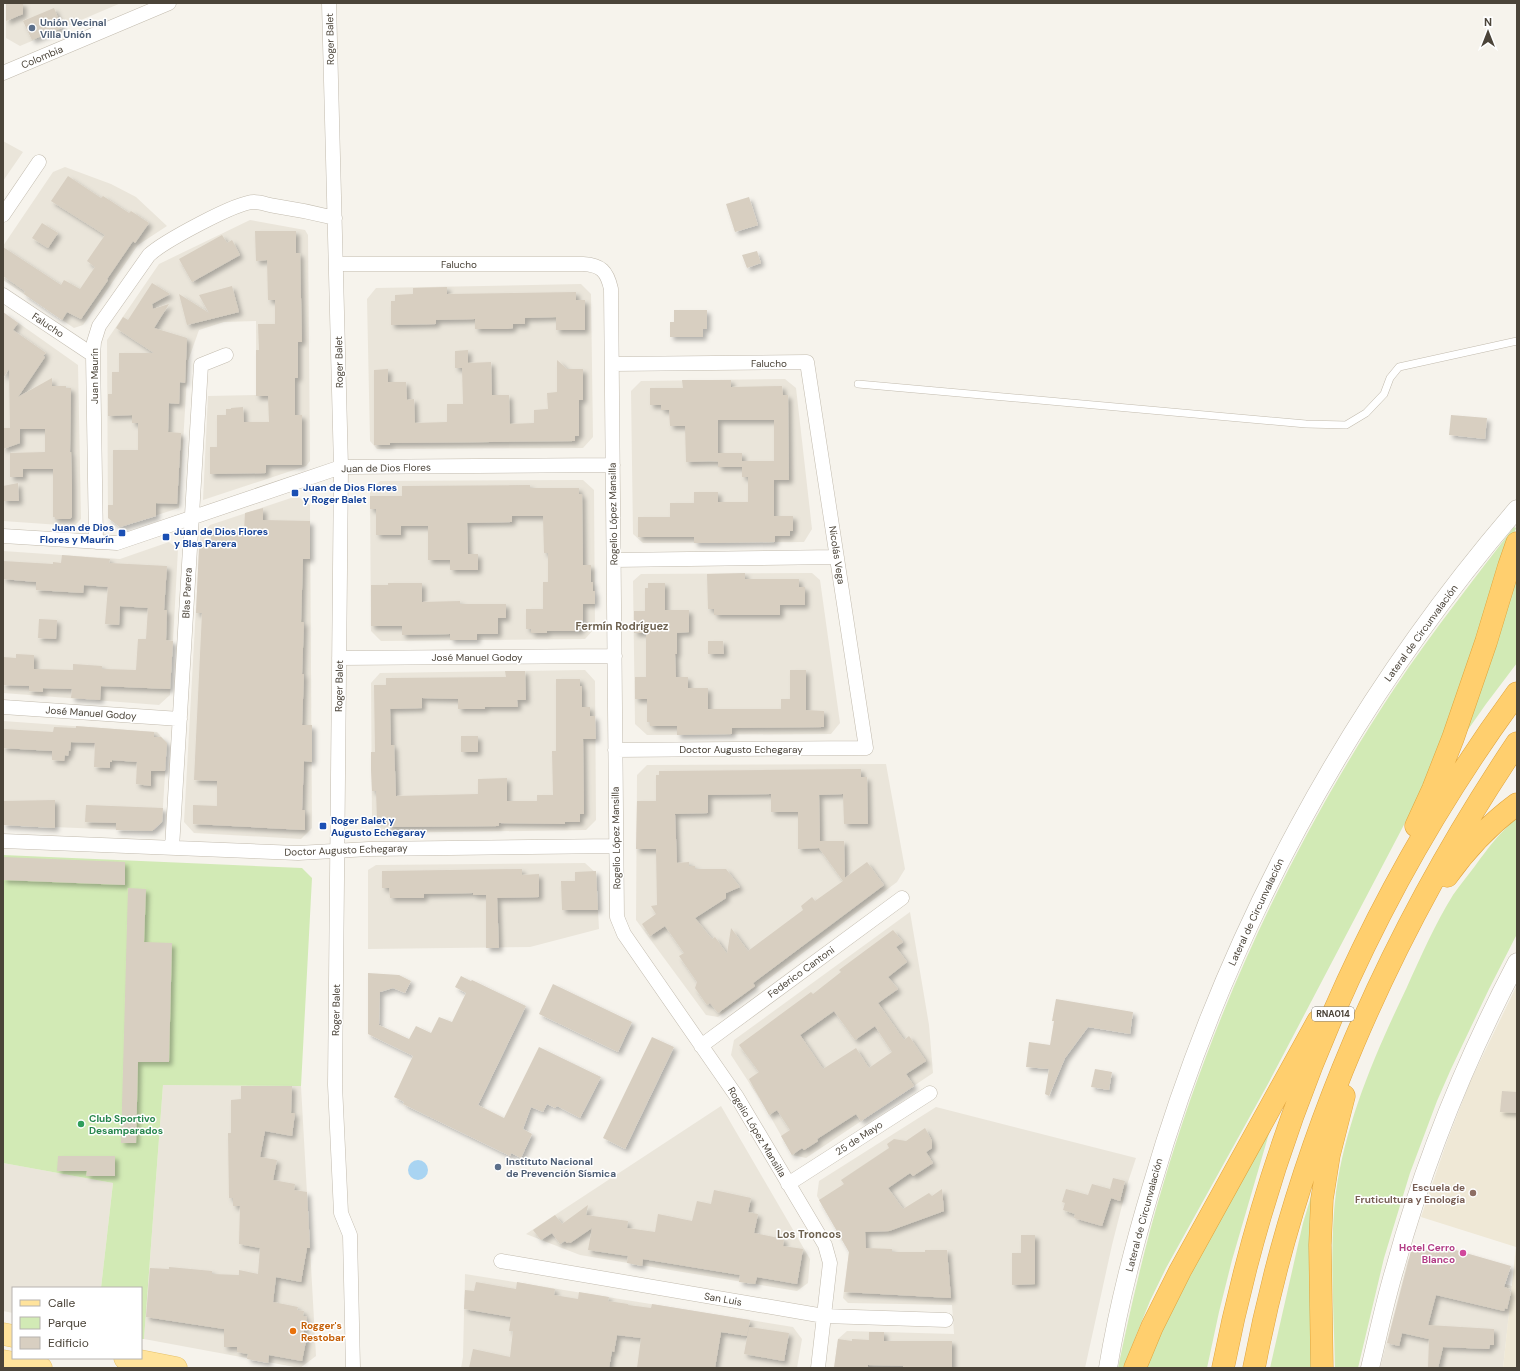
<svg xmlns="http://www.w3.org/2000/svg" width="1520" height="1371" font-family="'DM Sans',sans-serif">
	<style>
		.residential { fill: #eae5da }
		.education { fill: #efe8d6 }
		.green { fill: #d2eab5 }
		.water { fill: #a9d4f2 }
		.building { fill: #d8cfc1; fill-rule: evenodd; filter: url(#shadow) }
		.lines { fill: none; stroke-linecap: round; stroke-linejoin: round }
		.service-casing { stroke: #c2bbae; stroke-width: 8 }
		.minor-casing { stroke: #c2bbae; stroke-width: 15 }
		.tertiary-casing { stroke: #c2bbae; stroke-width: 19 }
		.primary-casing { stroke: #e6c16a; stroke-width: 23 }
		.motorway-casing { stroke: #e0a43c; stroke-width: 23 }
		.service { stroke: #fff; stroke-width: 7 }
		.minor { stroke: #fff; stroke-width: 14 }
		.tertiary { stroke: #fff; stroke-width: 18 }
		.primary { stroke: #ffe39c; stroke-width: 22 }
		.motorway { stroke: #ffcf6e; stroke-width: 22 }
		.service-dot { fill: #5c6f8a; stroke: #fff; stroke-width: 1.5 }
		.transit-dot { fill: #1a4fb4; stroke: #fff; stroke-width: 1.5 }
		.leisure-dot { fill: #2e9e5b; stroke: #fff; stroke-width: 1.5 }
		.education-dot { fill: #8d6e63; stroke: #fff; stroke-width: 1.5 }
		.hotel-dot { fill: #d1479c; stroke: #fff; stroke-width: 1.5 }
		.food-dot { fill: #e8710a; stroke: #fff; stroke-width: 1.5 }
		.labels { text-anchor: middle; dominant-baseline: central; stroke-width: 3; stroke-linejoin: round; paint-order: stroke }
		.shield { fill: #fff; stroke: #817c74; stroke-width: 1 }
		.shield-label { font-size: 9px; font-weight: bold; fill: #4b4439 }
		.service-label { font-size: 10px; font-weight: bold; fill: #4e5e75; stroke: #fff; text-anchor: start }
		.street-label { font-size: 10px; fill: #4b4439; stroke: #fff }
		.transit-label { font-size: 10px; font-weight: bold; fill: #164399; stroke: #fff; text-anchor: start }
		.leisure-label { font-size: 10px; font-weight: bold; fill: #27864d; stroke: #fff; text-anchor: start }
		.education-label { font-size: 10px; font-weight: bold; fill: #785e54; stroke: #fff; text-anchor: end }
		.hotel-label { font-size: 10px; font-weight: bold; fill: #b23c85; stroke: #fff; text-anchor: end }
		.food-label { font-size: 10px; font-weight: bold; fill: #c56008; stroke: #fff; text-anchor: start }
		.neighbourhood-label { font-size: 11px; font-weight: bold; fill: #6e6250; stroke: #fff }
	</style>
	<defs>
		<filter id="shadow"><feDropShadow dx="3.5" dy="3.5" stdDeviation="2" flood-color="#0004"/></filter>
	</defs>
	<rect width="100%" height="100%" fill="#f6f3ec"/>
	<!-- residential -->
	<path class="residential" d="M6,3H121L20,46L6,38Z
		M3,141L23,152L3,181Z
		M65,167L111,184L136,197L167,226L138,245L83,325L74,328L3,280V246L53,172Z
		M250,220L305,230L308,235L310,461L306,466L203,500L208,396L256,395V321L224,322L199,330L188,361L179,508L120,527L108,518L107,340L159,264Z
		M581,284L591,294L593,437L583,448L377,449L370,441L367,299L376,288Z
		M3,312L78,365L81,519L74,526L3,521Z
		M785,379L796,388L812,529L804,542L643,543L633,534L631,391L641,381Z
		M583,480L594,490L595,628L585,639L381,641L371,631L370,492L380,481Z
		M297,496L310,505L312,828L301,839L194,833L184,822L200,536L210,525Z
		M169,542L178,549L170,695L159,705L3,693V551L120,559Z
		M812,573L820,580L840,723L831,734L647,735L635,724L633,581L641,574Z
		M585,670L595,681L596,820L586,830L383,833L372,822L371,683L380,673Z
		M3,721L157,732L167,743L162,822L152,831L3,825Z
		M886,764L905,869L897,882L718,1017L706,1015L636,920L637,775L647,765Z
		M585,863L596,873L599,929L530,947L368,949V870L376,865Z
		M910,912L929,1025L933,1073L806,1158L792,1155L765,1107L731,1055L734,1040Z
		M163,1085L301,1086L316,1356L300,1368L144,1339Z
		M721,1106L810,1259L808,1283L797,1291L580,1255L526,1234Z
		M936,1107L1136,1158L1128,1182L1112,1245L1085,1368H834L838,1339L847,1331L954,1334L952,1305L848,1303L843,1298L849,1252L817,1196L819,1181Z
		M3,1163L113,1183L101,1288H13V1313L3,1311Z
		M1408,1259L1512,1286L1503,1368H1380Z
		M465,1274L793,1327L802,1339L797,1368H461L463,1357Z"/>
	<!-- education -->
	<path class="education" d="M1517,985V1368H1503L1516,1247L1421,1217L1446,1144L1470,1082Z"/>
	<!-- green -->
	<path class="green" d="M1514,527L1516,528L1437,751L1417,800L1269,1082L1166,1268L1150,1301L1123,1368H1118C1131,1306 1145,1245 1163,1185C1215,1008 1294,839 1396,686C1433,631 1474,579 1514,527Z
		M1517,558V663L1486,704L1460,741Z
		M1517,818V934L1489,989L1451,1069L1437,1101L1410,1173L1384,1258L1358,1368H1335C1334,1312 1329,1248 1336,1192C1346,1120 1376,1052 1407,987C1421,956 1435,924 1453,895C1460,885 1468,875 1475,866C1488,848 1500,832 1517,818Z
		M3,855L302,868L312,878L301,1086L163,1085L144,1339H141V1288H101L113,1183L3,1163Z
		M1270,1130L1232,1260L1219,1312L1207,1368H1142L1165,1315Z
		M1316,1180V1368H1270L1303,1223Z"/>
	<!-- water -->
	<path class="water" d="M408 1170a10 10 0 1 1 20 0a10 10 0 1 1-20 0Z"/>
	<!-- building -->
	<path class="building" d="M6,3H23V14L6,21Z
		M54,8L62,28L32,40L23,21Z
		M68,176L101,198L103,196L129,213L131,211L149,223L135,243L133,241L107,279L108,280L81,319L67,312L62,320L24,294L25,291L3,276V247L61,285L64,280L80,289L95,267L87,261L105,235L51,201Z
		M749,197L758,225L735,232L726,204Z
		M42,223L58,233L48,248L32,238Z
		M255,231H296V253H300L302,342H298V378H295V415H302V465H266V473L210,474V447H217V415H226V409H231V408L243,407L244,422H269L268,396H256V350H259L258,324H275V300H268L267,260L256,261Z
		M222,235L227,243L232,240L240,255L192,282L179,259Z
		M757,251L761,263L747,268L742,255Z
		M152,283L170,294L152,304L153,309L169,304L154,328L187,338L185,383L180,382L179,404L169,403L168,432L181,433L177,504L156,503V516L120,527L108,518V505H113V450H138V423H132V415L108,416V394H112V372H119V353H154L116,328L123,317L128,320Z
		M232,286L239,312L187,325L179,294L209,313L199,295Z
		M447,287V294L576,292V300H585V330H556V317L525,318V324H513V328L508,329H475V319L436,320V324L391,325V301H395V295L413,294V288Z
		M674,310H707V329H703V337H670V322H674Z
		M3,312L18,323L13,330L46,353L43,356L45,357L18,397L52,378V386H66V388H71L70,452H71L72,484V517L70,519H55V517H53V469H23V477H10V453L45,452V429H20V443L3,449V428H10L9,369L3,378Z
		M468,350V363L491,362L492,395H509L510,424L534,423V410L548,409L547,393L557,392V360L567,369H583V400H579V436H575V441L390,443V445H374V370L388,369V382H406L407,400L414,399L415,423L447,422V404H463L462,368H455V351Z
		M682,380H731V387L782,386L783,395H788L789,480H774V516H793V531H790V536H775V542L718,543H694V537H638V517H670V503H694V492H718V502H748V477H742V467H718V453H742V461H774V420H718V461L686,462L685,426H670L669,410H661V405H650V388H683Z
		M1451,415L1487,418L1485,439L1449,435Z
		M18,483L19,501H3V486Z
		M530,485V488H579V494H582L583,565H591V582H593V591H595V604H583V627H580V631H547V633H531V629H526V609H543V582H548V553H544L543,516H512V522L467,523L468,554H478V570H450V560H428V526H401V535H376V509H370V496H402V486Z
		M263,508V520L310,521V559H303L301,622H304L302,674H304L302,725H312V762L304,761L302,810H305V830L193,824V805L217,806V781L194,780L202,613H196L199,547H211V530L244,532L245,513Z
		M62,555L110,559L109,563L167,566L164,610H167L166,640L173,641L170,689L101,686L100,700L71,698L72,689L43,688V692L29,691V686L3,685V657L16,658V654L34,655V669L73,670V664L102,666V669L136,670L138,639H146L148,608L120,606L119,625L105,624L108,587L84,585L83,593L68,592L36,590V582L3,579V561L53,564V562L61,563Z
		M745,573V579H799V587H805V605H780V615H714V609H708L707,574Z
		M388,583H422V602L460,601V604H506V618H498V634H477V640H450V634L402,635V626H371V585H388Z
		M648,583H665V610H689V632L677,633V654H675L676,677H688V688H708V709H781V699H790V670H806V710L824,711V727L732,728V734L677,735V726H650V722H647V699H635V677H646V633H634V611H645V588H648Z
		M39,619L57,620L56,639L38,638Z
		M708,641H723L724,654H708Z
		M505,671H525L526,700H517L518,707H485V709H458V699L422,698V708L390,709L391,745H394L396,796L478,794V779L507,778V801H537V795H553L552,751H556V679H580V686H582V707H590V716H595L596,739H583L584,814H580V822H565V824L499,823V826L388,827L387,820H377L376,791H372L371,770V752H375L374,685H386V678L506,677Z
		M76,726L154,732V737H161L167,743L165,771H151V786L136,784L137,762L112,760V762H110V768L94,767L95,743L71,742L70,751L69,750L68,756L65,755L64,761L52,760V751L3,748V729L53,732L54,727L76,728Z
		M461,736H478V752H461Z
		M861,769V777H867L868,824H844L843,794L819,795L820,841H844L845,878L867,862L884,885L753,983L755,986L718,1013L710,1003L707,1005L695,988L697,982L679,956L684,953L665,926L650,936L642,924L656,914L651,906L657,905L656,849H636L637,801H656V775H659V771ZM771,794V812H798V849L819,848L843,881L815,901L812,897L801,906L803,910L748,951L731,928L727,954L715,937L712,939L695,918L726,898V893L740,887L726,869H695V866H689V862L677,863L675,814L708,813V795Z
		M55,800V828L3,825V801Z
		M86,805L163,808L162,822L152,831L116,830V823L85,822Z
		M3,857L125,862V885L3,880Z
		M522,869V875L539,874V897L497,898L499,948H486V895H473V893L424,894V898H390L389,888H382V871Z
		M596,871L598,910H562L561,881H575V872Z
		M128,888L146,889L144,942L172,943L169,1062H138L136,1143H121Z
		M893,930L903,942L896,947L907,962L888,977L898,989L878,1003L904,1040L909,1036L926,1061L906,1074L914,1086L861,1121L856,1114L817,1139L818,1141L804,1150L802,1148L792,1155L781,1136L790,1130L777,1110L769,1115L749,1079L759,1072L739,1045L811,992L813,994L841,972L839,970ZM834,1011L855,1040L875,1026L892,1052L869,1068L856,1048L823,1069L800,1035Z
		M368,973L399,975L411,981L405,993L393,988L380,992L379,1025L409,1039L416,1026L431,1033L439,1017L452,1022L466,993L455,987L461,976L471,981L472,980L526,1006L478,1105L504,1118L539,1047L601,1077L580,1118L557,1106L555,1108L547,1104L543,1112L531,1107L523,1129L532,1134L521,1158L511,1153L510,1156L403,1104L404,1102L394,1097L413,1056L368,1034Z
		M553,984L632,1022L618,1052L539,1014Z
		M1056,999L1133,1012L1130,1034L1088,1027L1065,1058L1049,1096L1045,1094L1049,1069L1026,1067L1029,1042L1050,1045L1054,1021H1052Z
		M652,1037L674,1047L625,1149L603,1138Z
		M1095,1069L1112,1072L1109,1090L1091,1087Z
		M241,1086H292L291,1113H295L292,1136L265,1131L260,1157L277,1160L273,1180L295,1184L294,1190L307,1192L310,1248H307L301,1282L276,1277L273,1302L298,1307L297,1310L304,1311L303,1316L307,1317L303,1336H307L302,1361L269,1355L268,1363L247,1359L248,1354L237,1352V1347H224V1329L146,1317L150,1268L169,1269V1267L212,1271V1274L239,1275V1270L258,1274L260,1248L239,1244L240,1206H233V1198H229L228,1133H231V1100L241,1099Z
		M1502,1091L1517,1092V1113L1500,1112Z
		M925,1128L932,1141V1148L926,1152L933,1163L913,1176L910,1173L888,1188L903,1209L929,1193L932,1196L942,1189L944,1211L889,1231L865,1232L866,1248L892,1249V1252H925V1250H947L951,1298L844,1292L849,1252L819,1200L844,1184L841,1180L889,1148L887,1144L894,1139L906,1141Z
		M58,1156H115V1176H86L87,1171H57Z
		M1113,1178L1125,1181L1120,1201L1111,1198L1102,1226L1074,1218L1075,1214L1063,1210L1065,1203L1062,1202L1066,1189L1088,1195L1092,1184L1110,1189Z
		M714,1190L751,1198L748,1212L758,1214L754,1233L784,1239L783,1246L803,1249L797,1284L757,1277L755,1284L739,1282L740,1275L643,1259L642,1266L627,1263L628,1256L588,1250L592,1228L570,1243L569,1242L567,1243L565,1241L560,1244L552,1233L541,1240L533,1230L555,1215L562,1224L588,1205L586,1215L628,1221L627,1228L655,1232L658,1214L692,1221L697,1201L711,1204Z
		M1021,1235H1035V1284L1012,1285V1253H1021Z
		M1438,1245L1511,1266L1504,1287L1510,1289L1509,1291L1511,1292L1507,1309L1505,1308L1504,1311L1436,1295L1428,1325L1494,1329V1345H1490L1489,1349L1443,1347L1438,1368H1428L1429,1339L1402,1333L1399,1346L1387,1343L1412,1247L1436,1253Z
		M476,1282L516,1289L517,1282L555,1289L554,1295L578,1299L579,1292L609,1297L608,1301L628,1304V1305L651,1308L652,1304L750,1320L747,1336L721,1332L715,1368H637L641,1338L617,1335L614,1352L612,1351L609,1368H469L473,1349L510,1357L513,1331H509L511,1317L464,1309L465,1290L474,1291Z
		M749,1327L789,1333L784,1361L744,1354Z
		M869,1332H884V1341H952V1368H903V1366L868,1365V1368H834L838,1339L852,1341V1339L869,1340Z"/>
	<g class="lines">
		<!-- service casing -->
		<g class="service-casing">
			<path id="service" d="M858,384L1306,424L1346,425L1366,413L1384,394L1390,378L1399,367L1517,341"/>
		</g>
		<!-- minor casing -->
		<g class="minor-casing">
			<path id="minor" d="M329,3L341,467L335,1085L341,1213L350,1235L353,1368
				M3,73L169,3
				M3,215L39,162
				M336,264H583C601,265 607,271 611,289L617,917L624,934L737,1097L825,1245L830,1263L818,1368
				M3,295L93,355
				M612,364L807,362L866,748L615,750
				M3,536L117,543L341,467L613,465
				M96,542L93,355L94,342L99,326L149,255C163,242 236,202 254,202C261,202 268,205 275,206C295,209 315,213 335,218
				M614,560L837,557
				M339,658L615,656
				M3,707L180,719
				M3,841L298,853L369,849L616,846
				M172,848L201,365L226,355
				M701,1046L902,898
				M788,1184L930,1093
				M501,1261L824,1316L946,1320"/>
		</g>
		<!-- tertiary casing -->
		<g class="tertiary-casing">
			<path id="tertiary" d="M1108,1368C1118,1306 1134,1245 1152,1185C1224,937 1348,705 1517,509
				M1370,1368C1378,1335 1385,1301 1395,1268C1424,1162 1466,1059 1517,962"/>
		</g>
		<!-- primary casing -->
		<g class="primary-casing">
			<path id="primary" d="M3,1334L13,1336
				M125,1358L176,1368
				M3,1361L41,1368"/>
		</g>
		<!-- motorway casing -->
		<g class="motorway-casing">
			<path id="motorway" d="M1416,826L1433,789L1453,738L1486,642L1509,566L1517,543
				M1447,876C1467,848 1490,824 1517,804
				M1135,1368L1152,1327L1180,1271L1318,1021
				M1223,1368C1271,1125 1370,893 1517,693
				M1254,1368C1297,1143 1390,932 1517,743
				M1322,1368L1320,1245L1322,1199L1329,1155L1344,1096"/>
		</g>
		<!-- service -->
		<use href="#service" class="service"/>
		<!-- minor -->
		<use href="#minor" class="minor"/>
		<!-- tertiary -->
		<use href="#tertiary" class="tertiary"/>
		<!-- primary -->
		<use href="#primary" class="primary"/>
		<!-- motorway -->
		<use href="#motorway" class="motorway"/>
	</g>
	<!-- markers -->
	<g class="service-dot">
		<circle cx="32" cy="28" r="4"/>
		<circle cx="498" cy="1167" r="4"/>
	</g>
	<g class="transit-dot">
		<rect x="291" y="489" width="8" height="8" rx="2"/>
		<rect x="118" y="529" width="8" height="8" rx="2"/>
		<rect x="162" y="533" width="8" height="8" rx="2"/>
		<rect x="319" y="822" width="8" height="8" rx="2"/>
	</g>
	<circle class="leisure-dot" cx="81" cy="1124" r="4"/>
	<circle class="education-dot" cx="1473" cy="1193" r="4"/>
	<circle class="hotel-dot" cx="1463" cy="1253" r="4"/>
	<circle class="food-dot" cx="293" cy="1331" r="4"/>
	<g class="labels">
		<!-- shield labels -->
		<rect class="shield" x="1312" y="1007" width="42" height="14" rx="3"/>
		<g class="shield-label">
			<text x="1333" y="1014">RNA014</text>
		</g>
		<!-- service labels -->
		<g class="service-label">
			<text x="40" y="22">Unión Vecinal<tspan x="40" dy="12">Villa Unión</tspan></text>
			<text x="506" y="1161">Instituto Nacional<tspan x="506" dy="12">de Prevención Sísmica</tspan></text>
		</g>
		<!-- street labels -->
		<g class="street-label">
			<text transform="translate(330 39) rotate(-91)">Roger Balet</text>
			<text transform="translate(42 57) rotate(-23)">Colombia</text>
			<text x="459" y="264">Falucho</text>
			<text transform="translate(48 325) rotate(34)">Falucho</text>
			<text transform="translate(339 362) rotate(-91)">Roger Balet</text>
			<text x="769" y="363">Falucho</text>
			<text transform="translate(94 376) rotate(-90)">Juan Maurín</text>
			<text transform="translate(386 468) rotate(-1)">Juan de Dios Flores</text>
			<text transform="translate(613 514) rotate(-91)">Rogelio López Mansilla</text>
			<text transform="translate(837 555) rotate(81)">Nicolás Vega</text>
			<text transform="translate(187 593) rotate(-87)">Blas Parera</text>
			<text transform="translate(1421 633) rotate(-54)">Lateral de Circunvalación</text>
			<text x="477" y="657">José Manuel Godoy</text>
			<text transform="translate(339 686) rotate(-89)">Roger Balet</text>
			<text transform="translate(91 713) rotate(4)">José Manuel Godoy</text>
			<text x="741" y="749">Doctor Augusto Echegaray</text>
			<text transform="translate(616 838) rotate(-91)">Rogelio López Mansilla</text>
			<text transform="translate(346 850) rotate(-2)">Doctor Augusto Echegaray</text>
			<text transform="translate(1256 912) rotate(-65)">Lateral de Circunvalación</text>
			<text transform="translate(801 972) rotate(-36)">Federico Cantoni</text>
			<text transform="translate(336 1010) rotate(-89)">Roger Balet</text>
			<text transform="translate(757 1132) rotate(59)">Rogelio López Mansilla</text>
			<text transform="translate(859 1138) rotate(-33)">25 de Mayo</text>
			<text transform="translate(1144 1215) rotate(-75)">Lateral de Circunvalación</text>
			<text transform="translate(723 1299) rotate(10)">San Luis</text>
		</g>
		<!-- transit labels -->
		<g class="transit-label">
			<text x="303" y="487">Juan de Dios Flores<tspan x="303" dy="12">y Roger Balet</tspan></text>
			<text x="114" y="527" text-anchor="end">Juan de Dios<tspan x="114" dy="12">Flores y Maurín</tspan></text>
			<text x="174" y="531">Juan de Dios Flores<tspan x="174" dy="12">y Blas Parera</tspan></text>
			<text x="331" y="820">Roger Balet y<tspan x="331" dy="12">Augusto Echegaray</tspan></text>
		</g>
		<!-- leisure labels -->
		<g class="leisure-label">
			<text x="89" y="1118">Club Sportivo<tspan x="89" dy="12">Desamparados</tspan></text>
		</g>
		<!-- education labels -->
		<g class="education-label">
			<text x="1465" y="1187">Escuela de<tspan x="1465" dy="12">Fruticultura y Enología</tspan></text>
		</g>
		<!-- hotel labels -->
		<g class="hotel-label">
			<text x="1455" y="1247">Hotel Cerro<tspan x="1455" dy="12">Blanco</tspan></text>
		</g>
		<!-- food labels -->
		<g class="food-label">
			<text x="301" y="1325">Rogger's<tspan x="301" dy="12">Restobar</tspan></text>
		</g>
		<!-- neighbourhood labels -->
		<g class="neighbourhood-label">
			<text x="622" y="626">Fermín Rodríguez</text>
			<text x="809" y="1234">Los Troncos</text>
		</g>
	</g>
	<!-- border -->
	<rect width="1520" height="1371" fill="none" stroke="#4b4439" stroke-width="8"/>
	<!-- legend -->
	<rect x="12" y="1287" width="130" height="72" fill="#ffffff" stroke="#b7b4b0"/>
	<rect x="20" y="1300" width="20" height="6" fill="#ffe39c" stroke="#b7b4b0"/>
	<text x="48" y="1307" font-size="12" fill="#4b4439">Calle</text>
	<rect x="20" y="1317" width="20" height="12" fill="#d2eab5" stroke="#b7b4b0"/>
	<text x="48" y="1327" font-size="12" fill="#4b4439">Parque</text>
	<rect x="20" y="1337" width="20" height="12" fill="#d8cfc1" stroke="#b7b4b0"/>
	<text x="48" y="1347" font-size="12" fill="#4b4439">Edificio</text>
	<!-- north arrow -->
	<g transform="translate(1488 32)" stroke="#ffffff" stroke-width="3" paint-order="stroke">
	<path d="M0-3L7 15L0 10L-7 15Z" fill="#4b4439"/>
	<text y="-6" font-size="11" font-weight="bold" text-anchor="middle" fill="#4b4439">N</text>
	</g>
</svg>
